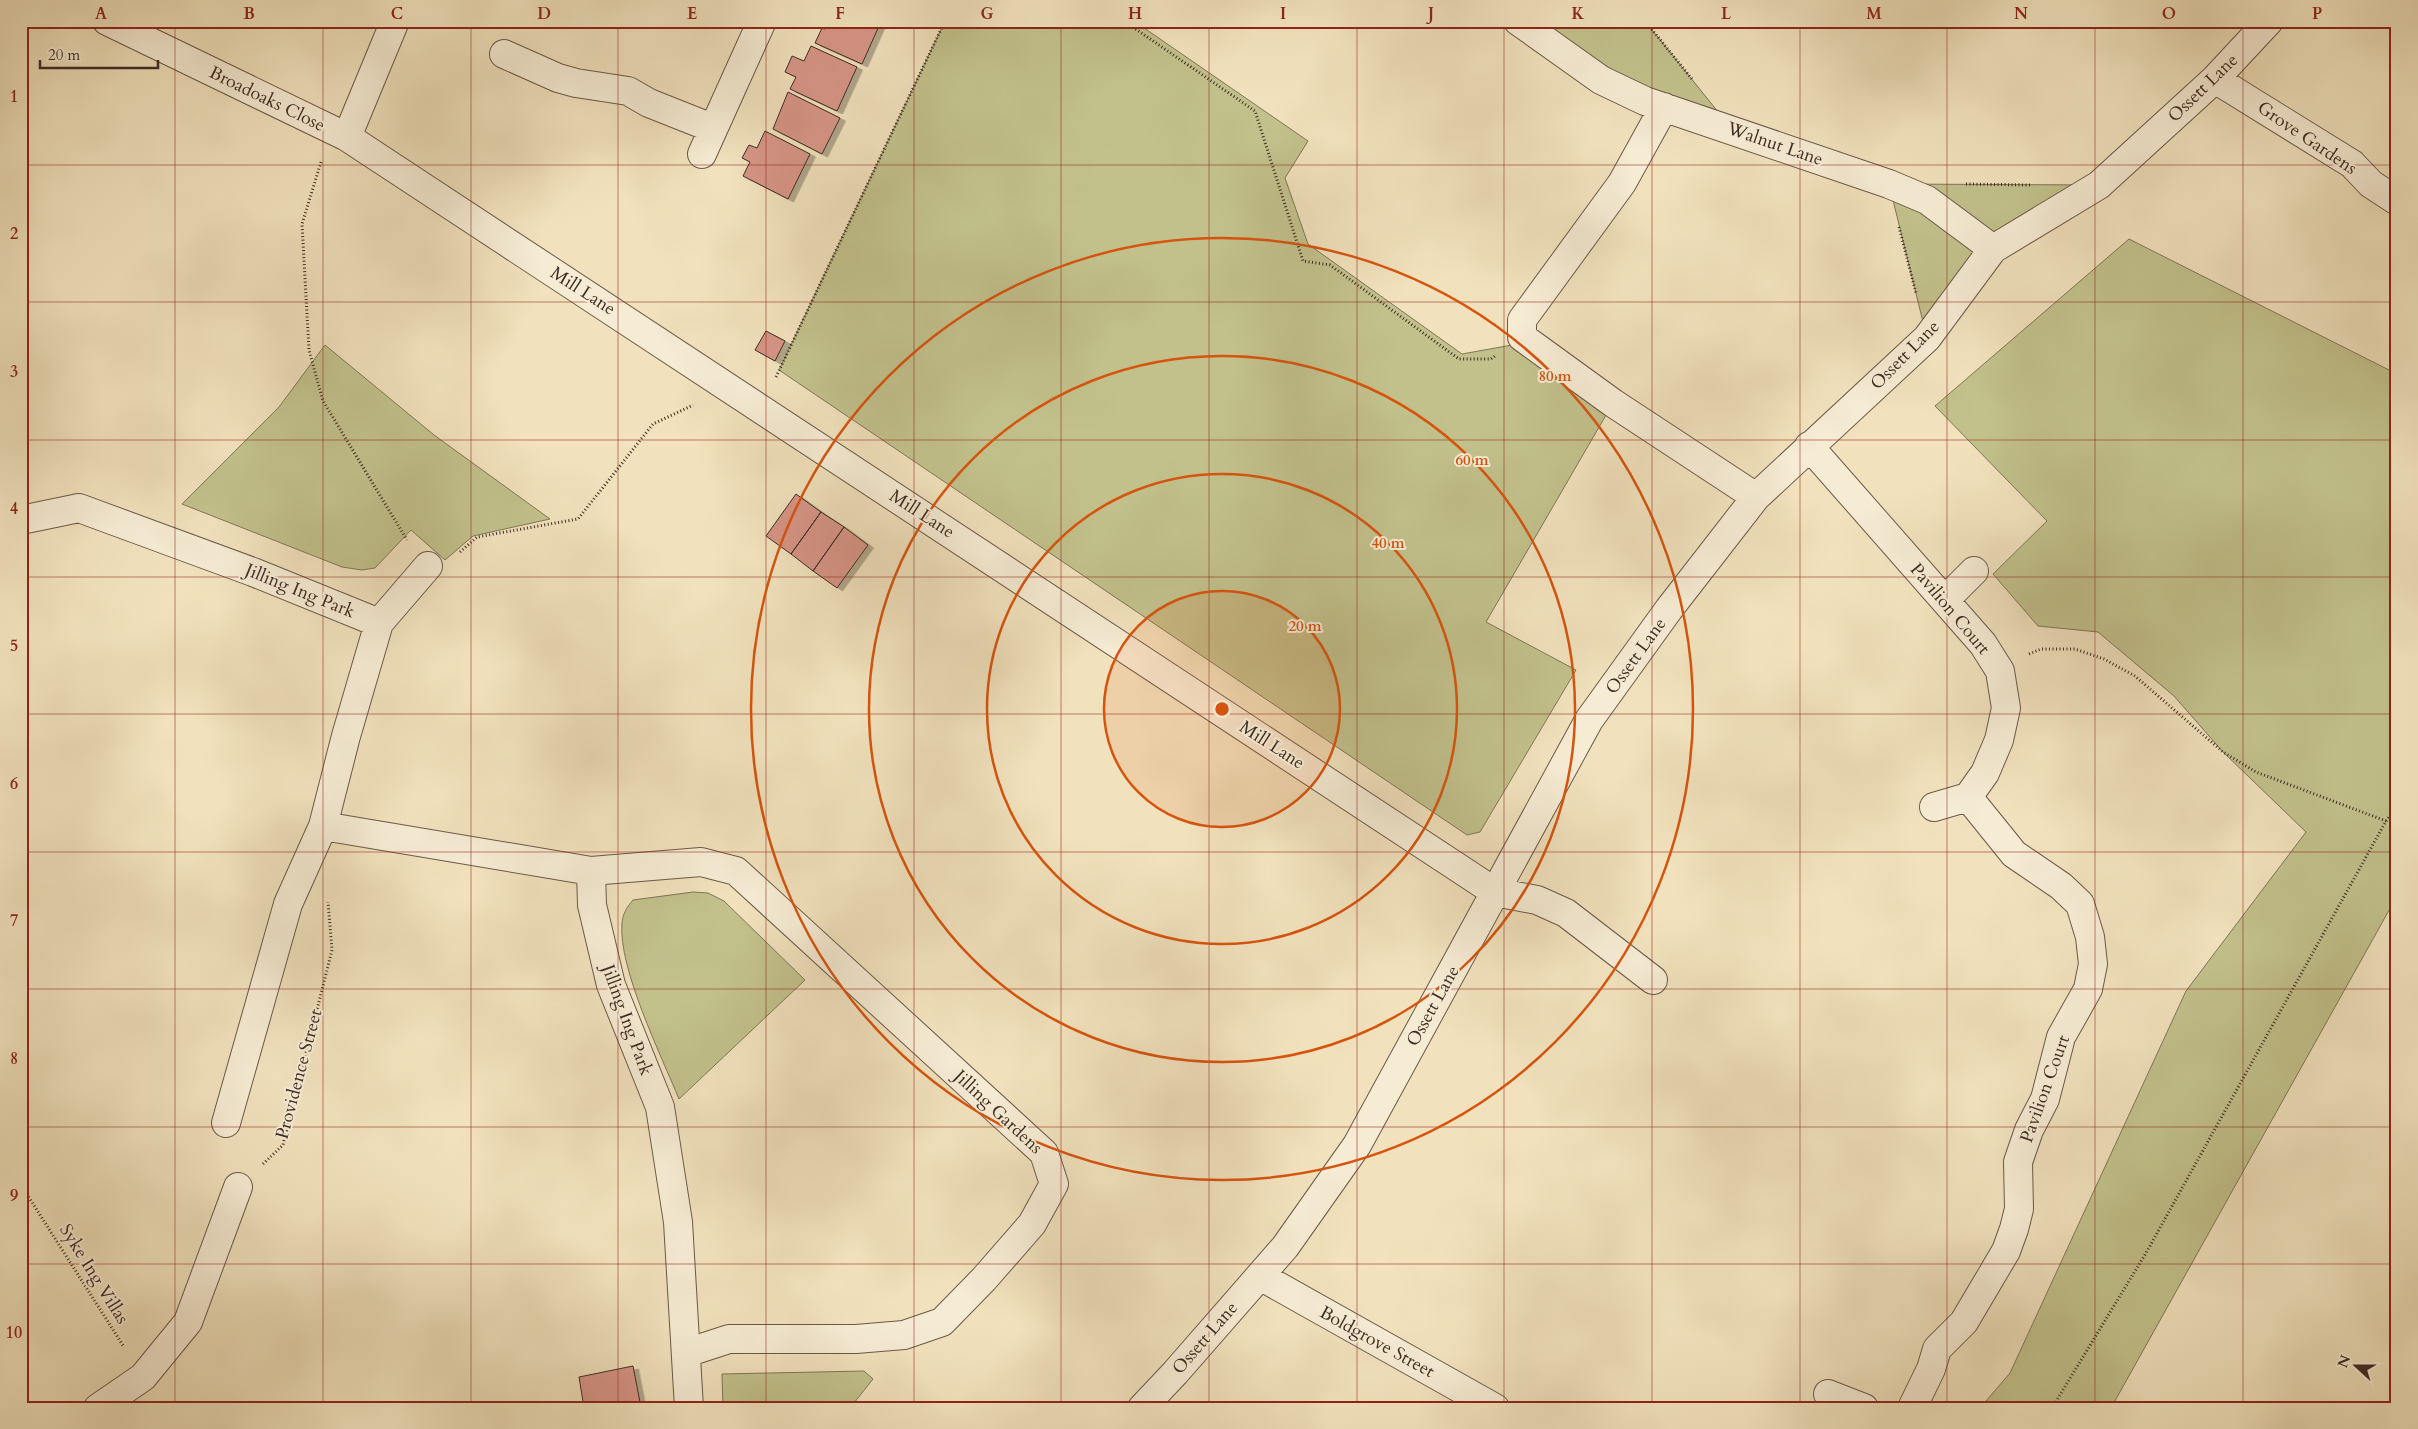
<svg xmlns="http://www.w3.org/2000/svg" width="2418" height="1429" font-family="Cardo,serif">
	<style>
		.green { fill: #c2c18c; stroke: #807658 }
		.building { fill: #d79587; stroke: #3e2b24; filter: url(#shadow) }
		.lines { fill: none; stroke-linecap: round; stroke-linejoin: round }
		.minor-casing { stroke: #6b594a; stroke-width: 30 }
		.path { stroke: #3e2b24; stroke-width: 3; stroke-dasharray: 1 2.5; stroke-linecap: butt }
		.minor { stroke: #f6ecd4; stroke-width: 28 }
		.grid { fill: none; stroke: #8f2418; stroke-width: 1; stroke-opacity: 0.55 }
		.ring { fill: none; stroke: #d7540e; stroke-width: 2.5 }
		.labels { text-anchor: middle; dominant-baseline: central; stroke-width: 4; stroke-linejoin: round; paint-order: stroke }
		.street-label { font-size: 18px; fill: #3e2b24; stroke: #f6ecd4 }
		.centre { fill: #d7540e; stroke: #f6ecd4; stroke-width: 2.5 }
		.ring-label { font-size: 15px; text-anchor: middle; font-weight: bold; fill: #d7540e; stroke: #f6ecd4; stroke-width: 4; stroke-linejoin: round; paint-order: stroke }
		.neatline { fill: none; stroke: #8f2418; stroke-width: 2 }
		.grid-label { font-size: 16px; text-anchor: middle; font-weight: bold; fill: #8f2418 }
	</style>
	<defs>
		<filter id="shadow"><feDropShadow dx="5.5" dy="3" stdDeviation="0" flood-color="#0004"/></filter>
	</defs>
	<rect width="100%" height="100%" fill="#f1e2bd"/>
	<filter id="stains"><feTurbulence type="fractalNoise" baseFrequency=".004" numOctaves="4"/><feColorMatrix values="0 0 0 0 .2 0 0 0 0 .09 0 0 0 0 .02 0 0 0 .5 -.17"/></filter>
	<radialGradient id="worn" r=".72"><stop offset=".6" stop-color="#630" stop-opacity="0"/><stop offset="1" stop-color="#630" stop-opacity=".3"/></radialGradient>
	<!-- green -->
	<path class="green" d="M945,21H1134L1308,141L1285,178L1308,244L1462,354L1523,343L1613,403L1486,622L1576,670L1480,832L1467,835L779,370Z
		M1518,21H1645L1731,128L1645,101Z
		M1889,184L2099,185L1993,249L1927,338Z
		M2129,239L2397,374V896L2111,1408H1980L2010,1373L2186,991L2306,832L2223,752L2174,696L2098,632L2038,626L1993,574L2047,521L1935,406Z
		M325,345L434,435L550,519L473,536L445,560L411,530L375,568L362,570L342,567L182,504L279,407Z
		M693,892L708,893L724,901L805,980L679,1099C661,1055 618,968 622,923C623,913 627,907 633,900Z
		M864,1371L873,1379L850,1408H723L722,1374Z"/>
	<!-- building -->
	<path class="building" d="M829,21H868L879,26L862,64L815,43L822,28L825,29Z
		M811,46L857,67L837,111L790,89L796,77L785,72L792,56L804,61Z
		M788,92L840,118L822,154L773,129Z
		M765,131L810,154L788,199L743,176L750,162L742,158L749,145L757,148Z
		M766,331L785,341L775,361L755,350Z
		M796,494L821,512L791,554L766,536Z
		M821,512L844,527L813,571L791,554Z
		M844,527L868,545L837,588L813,571Z
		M633,1366L640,1402L610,1408H584L579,1377Z"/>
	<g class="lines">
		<!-- minor casing -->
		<g class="minor-casing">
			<path id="minor" d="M107,21L347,137L1495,892L1537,900L1566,913L1653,980
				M1518,21L1601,80L1645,101L1889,184L1927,200L1993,249
				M504,54L558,78L576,83L628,91L649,103L712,128
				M2215,79L2352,164L2371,184L2397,201
				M1664,107L1622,183L1522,320V337L1613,403L1756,497
				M347,137L395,21
				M702,154L762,21
				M1809,446L1983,644L2000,671L2006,708L1999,740L1985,773L1968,797L1934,807
				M21,520L79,508L253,572L379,623L346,736L323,826L591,871L592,905L611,985L660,1107L678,1222L689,1408
				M1945,600L1974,571
				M379,623L428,566
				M591,871L701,862L736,871L1044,1153L1054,1184L1032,1224L984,1279L942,1322L904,1335L856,1339H729L686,1353
				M226,1123L288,904L323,826
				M1260,1276L1495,1408
				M1828,1394L1864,1408
				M98,1408L143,1377L188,1322L238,1187
				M1142,1408L1175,1373L1285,1247L1357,1145L1589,720L1669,609L1756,497L1927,338L1993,249L2099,185L2215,79L2269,21
				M1912,1408L1931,1369L1937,1349L1964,1322L2006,1251L2014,1229L2019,1209L2018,1162L2029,1130L2045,1099L2061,1037L2088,989L2093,964L2090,937L2080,904L2061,886L2014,854L1968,797"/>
		</g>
		<!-- path -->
		<path class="path" d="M1124,21L1255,111L1303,261L1330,265L1459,359H1491L1495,356
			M1645,21L1692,79
			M321,162L302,224L309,350L323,401L407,540
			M1966,184L2030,185
			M1899,227L1916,293
			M776,377L945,21
			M460,552L477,537L578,519L653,424L693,405
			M2029,654L2041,649H2075L2104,659L2135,676L2223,752L2256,772L2386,821
			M263,1164L283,1145L332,950L328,902
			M21,1185L124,1347
			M2052,1408L2146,1253L2386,821L2397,807"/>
		<!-- minor -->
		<use href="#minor" class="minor"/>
	</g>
	<!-- grid -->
	<path class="grid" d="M175,21V1408M323,21V1408M471,21V1408M618,21V1408M766,21V1408M914,21V1408M1061,21V1408M1209,21V1408M1357,21V1408M1504,21V1408M1652,21V1408M1800,21V1408M1947,21V1408M2095,21V1408M2243,21V1408M21,165H2397M21,302H2397M21,440H2397M21,577H2397M21,714H2397M21,852H2397M21,989H2397M21,1127H2397M21,1264H2397"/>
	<!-- distance rings -->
	<circle cx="1222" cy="709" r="118" fill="#d7540e" fill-opacity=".12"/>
	<g class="ring">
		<circle cx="1222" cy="709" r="118"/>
		<circle cx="1222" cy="709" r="235"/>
		<circle cx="1222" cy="709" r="353"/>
		<circle cx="1222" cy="709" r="471"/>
	</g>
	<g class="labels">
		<!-- street labels -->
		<g class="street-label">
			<text transform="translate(2203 88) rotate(-44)">Ossett Lane</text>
			<text transform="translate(267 99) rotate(26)">Broadoaks Close</text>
			<text transform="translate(2307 138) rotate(34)">Grove Gardens</text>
			<text transform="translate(1775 144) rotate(19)">Walnut Lane</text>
			<text transform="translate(583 291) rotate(33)">Mill Lane</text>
			<text transform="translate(1905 355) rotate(-45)">Ossett Lane</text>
			<text transform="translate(922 514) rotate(33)">Mill Lane</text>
			<text transform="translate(300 591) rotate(22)">Jilling Ing Park</text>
			<text transform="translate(1950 609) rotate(50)">Pavilion Court</text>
			<text transform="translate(1636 656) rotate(-54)">Ossett Lane</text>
			<text transform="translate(1272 745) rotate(33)">Mill Lane</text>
			<text transform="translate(1433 1006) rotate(-61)">Ossett Lane</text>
			<text transform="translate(627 1020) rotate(70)">Jilling Ing Park</text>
			<text transform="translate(299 1074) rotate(-75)">Providence Street</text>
			<text transform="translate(2045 1089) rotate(-70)">Pavilion Court</text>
			<text transform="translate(998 1112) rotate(43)">Jilling Gardens</text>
			<text transform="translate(94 1274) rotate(58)">Syke Ing Villas</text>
			<text transform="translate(1205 1338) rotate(-49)">Ossett Lane</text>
			<text transform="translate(1377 1342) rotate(29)">Boldgrove Street</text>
		</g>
	</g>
	<circle cx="1222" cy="709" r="8" class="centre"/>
	<g class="ring-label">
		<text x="1555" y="381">80 m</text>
		<text x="1472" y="465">60 m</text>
		<text x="1388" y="548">40 m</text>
		<text x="1305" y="631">20 m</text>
	</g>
	<!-- margin -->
	<rect width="2418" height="1429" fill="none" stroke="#f1e2bd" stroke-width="55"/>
	<!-- north arrow -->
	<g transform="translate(2356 1366) rotate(291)" stroke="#f6ecd4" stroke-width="4" paint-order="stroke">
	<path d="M0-4L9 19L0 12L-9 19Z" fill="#3e2b24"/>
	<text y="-8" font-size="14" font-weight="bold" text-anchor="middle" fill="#3e2b24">N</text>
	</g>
	<!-- scale -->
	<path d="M40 60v8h118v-8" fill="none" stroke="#3e2b24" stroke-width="2.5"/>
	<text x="48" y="60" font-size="15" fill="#3e2b24" stroke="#f6ecd4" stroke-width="4" paint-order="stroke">20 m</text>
	<rect x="28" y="28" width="2362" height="1374" class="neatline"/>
	<g class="grid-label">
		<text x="101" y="19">A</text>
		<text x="249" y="19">B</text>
		<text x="397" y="19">C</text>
		<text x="544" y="19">D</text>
		<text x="692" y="19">E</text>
		<text x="840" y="19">F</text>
		<text x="987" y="19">G</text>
		<text x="1135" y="19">H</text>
		<text x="1283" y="19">I</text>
		<text x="1431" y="19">J</text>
		<text x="1578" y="19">K</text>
		<text x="1726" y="19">L</text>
		<text x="1874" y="19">M</text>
		<text x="2021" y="19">N</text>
		<text x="2169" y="19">O</text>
		<text x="2317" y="19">P</text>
		<text x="14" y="102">1</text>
		<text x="14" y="239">2</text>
		<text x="14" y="377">3</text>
		<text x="14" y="514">4</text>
		<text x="14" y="651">5</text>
		<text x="14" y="789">6</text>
		<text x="14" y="926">7</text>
		<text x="14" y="1064">8</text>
		<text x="14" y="1201">9</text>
		<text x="14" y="1338">10</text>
	</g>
	<rect width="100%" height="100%" filter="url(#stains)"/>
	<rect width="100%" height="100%" fill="url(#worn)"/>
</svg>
